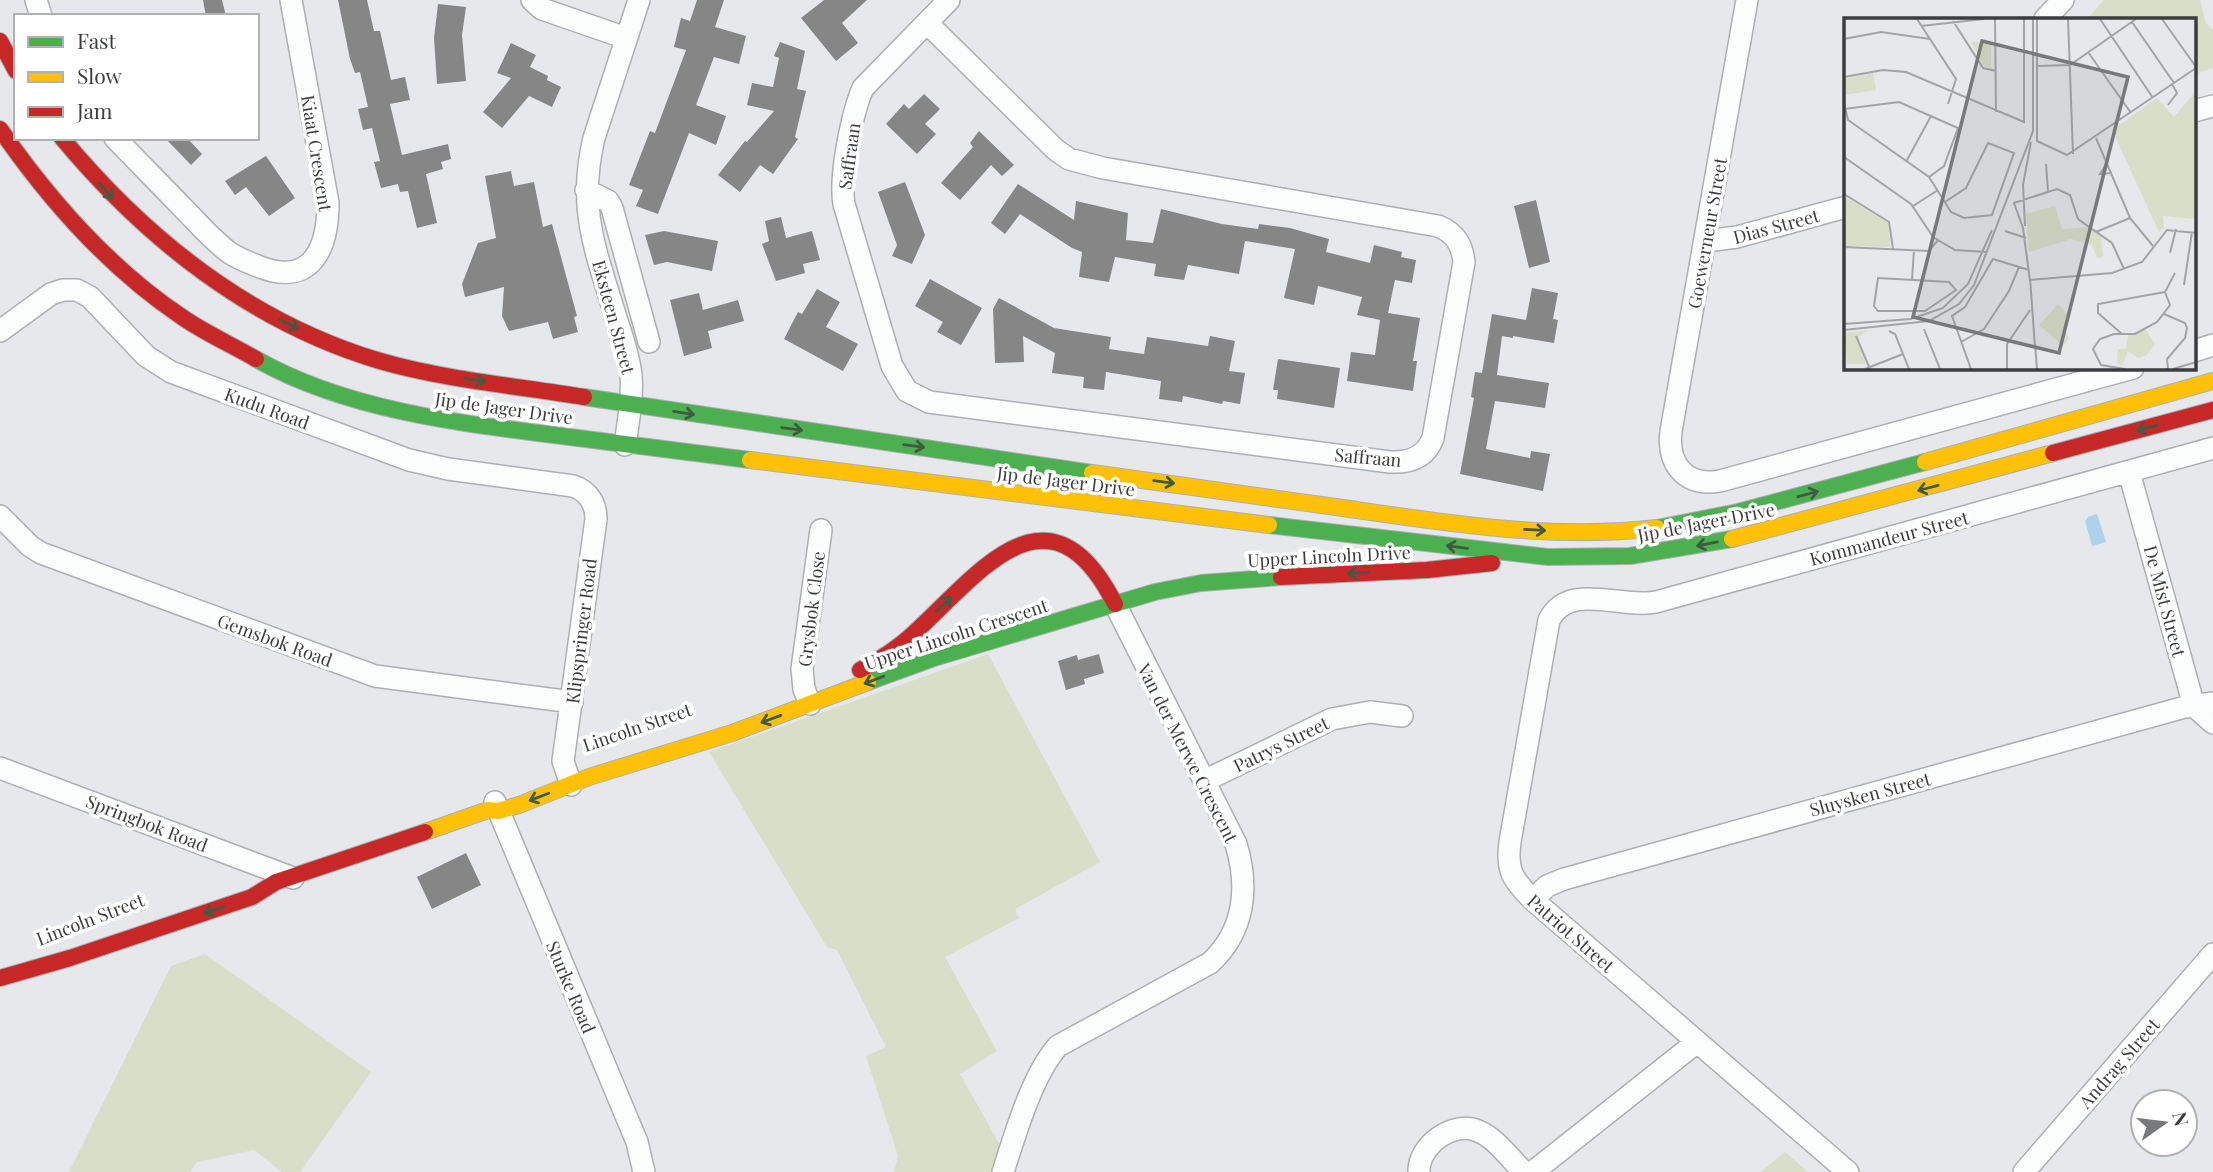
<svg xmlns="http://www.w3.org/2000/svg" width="2213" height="1172" font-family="'Playfair Display',serif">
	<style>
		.green { fill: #d7dfc9 }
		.water { fill: #add2eb }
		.building { fill: #868687 }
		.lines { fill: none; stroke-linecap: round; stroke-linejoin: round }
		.street-casing { stroke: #adafb1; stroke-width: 24 }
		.fast-casing { stroke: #adafb1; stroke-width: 18 }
		.slow-casing { stroke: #adafb1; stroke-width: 18 }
		.jam-casing { stroke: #adafb1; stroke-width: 18 }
		.street { stroke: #fbfcfc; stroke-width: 21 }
		.fast { stroke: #4caf50; stroke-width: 16 }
		.slow { stroke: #ffc107; stroke-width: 16 }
		.jam { stroke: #c62828; stroke-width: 16 }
		.oneway { stroke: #405a43 }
		.labels { text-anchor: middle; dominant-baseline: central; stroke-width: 7; stroke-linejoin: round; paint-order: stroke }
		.street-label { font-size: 18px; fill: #3c3d3f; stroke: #fff }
		.inset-road { fill: none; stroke: #a2a4a6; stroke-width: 2 }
		.view { fill: #78797b; fill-opacity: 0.15; stroke: #78797b; stroke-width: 3.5 }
		.inset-edge { fill: none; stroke: #3c3d3f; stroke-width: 3.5 }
	</style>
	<rect width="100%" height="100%" fill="#e6e8eb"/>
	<!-- green -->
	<path class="green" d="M2104,0H2200L2206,23L2213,30V68L2194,74V19H2087Z
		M988,654L1100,862L1015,909L1019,918L945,957L997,1051L960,1074L1004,1152L996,1172H894L898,1156L866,1056L886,1047L837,950L827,947L709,752Z
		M205,954L371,1072L300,1172H282L254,1150L197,1162L190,1172H69L171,966Z
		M1785,1152L1808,1172H1760Z"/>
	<!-- water -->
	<path class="water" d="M2097,514L2106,542L2092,546L2085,521L2088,517Z"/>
	<!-- building -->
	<path class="building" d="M203,0H222L226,16H206Z
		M338,0H367L374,31H380L391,80L405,77L410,100L390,104L402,155L448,144L451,159L441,162L443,169L426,174L437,223L417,228L408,191L400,192L398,184L381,188L374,162L380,161L372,128L363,130L358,109L368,107L360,72L355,73L350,59Z
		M697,0H724L715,27L746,36L739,64L714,57L696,105L726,116L716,145L689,133L658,214L636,206L643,190L629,185L650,131L655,133L686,50L674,47L681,18L690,21Z
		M824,0H867L842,23L858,43L836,61L801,18Z
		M438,4L466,7L462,35L466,81L437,84L434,38Z
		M780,42L805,51L797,89L806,91L795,137L798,139L773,174L760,165L740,192L718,175L745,141L747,142L774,111L747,105L752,83L773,87L779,58L774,56Z
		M511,43L536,55L530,67L548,76L547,80L561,87L552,107L529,96L502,128L483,112L511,78L497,73Z
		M924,94L940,109L925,124L936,134L917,154L886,124L904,104L909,109Z
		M979,131L1014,165L1002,176L991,165L960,200L941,183L973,147L970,143Z
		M165,138H187L202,154L191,165Z
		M266,156L295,198L269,216L246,187L235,195L225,181Z
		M511,171L514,186L534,182L543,227L552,224L577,316L574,317L578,332L553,339L548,322L509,331L502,316L504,287L465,297L462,284L478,243L496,238L485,176Z
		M905,182L925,235L912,264L892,256L897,245L878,192Z
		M1018,184L1074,220L1076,201L1128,213L1126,240L1153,243L1161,209L1222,224L1258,229L1259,224L1290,228L1329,239L1326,252L1370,263L1374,245L1402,252L1401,257L1416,260L1412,283L1395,280L1388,313L1420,318L1413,361H1417L1413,391L1347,381L1351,352L1375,355L1380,320L1357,315L1362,297L1318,286L1314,305L1284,298L1295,249L1245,241L1239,274L1188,265L1184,280L1154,276L1156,264L1115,257L1109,282L1079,277L1082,252L1072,248L1020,214L1005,234L991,223Z
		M1536,200L1550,262L1529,268L1514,206Z
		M781,217L786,238L812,231L820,260L803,264L805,273L776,281L762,244L769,241L765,221Z
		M664,231L718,241L712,271L667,262L654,265L645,235Z
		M930,279L982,308L961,345L937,332L943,322L915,306Z
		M1532,288L1558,293L1553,319L1558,320L1554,343L1513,336V338L1502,336L1497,375L1549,383L1545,408L1495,401L1486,449L1530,458L1531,451L1550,454L1543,491L1460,474L1474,398L1471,397L1475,372L1482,373L1492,314L1526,320Z
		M817,289L840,302L826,327L858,344L843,371L784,339L798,312L802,314Z
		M699,293L703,310L738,300L744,321L708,331L712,348L684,356L670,300Z
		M999,298L1054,328L1111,337L1109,349L1144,354L1147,337L1208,346L1210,336L1235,341L1229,371L1245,373L1240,404L1223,401L1222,404L1183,396L1182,402L1159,399L1161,381L1106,372L1104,390L1083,388L1084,377L1052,373L1055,353L1023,336L1024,362L995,363L993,309Z
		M1278,359L1340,368L1334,408L1277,399L1278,390H1273Z
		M1099,654L1104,673L1084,679L1085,684L1066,690L1058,661L1077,655L1078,660Z
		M466,853L481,885L432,909L417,877Z"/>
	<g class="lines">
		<!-- street casing -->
		<g class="street-casing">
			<path id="street" d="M36,0L41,16
				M532,0L542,9L626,38
				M1747,0L1671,431C1667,464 1685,487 1720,481L2133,368
				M2045,19L2063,0
				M927,23L1056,150L1069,159L1103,168L1438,226C1455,233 1462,244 1464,262L1433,438C1426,457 1410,463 1390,462L929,402L907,391L892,366L844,204C839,177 852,113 863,88L949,0
				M2194,111L2213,106
				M115,138C138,162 161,185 183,208C198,223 213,241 230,253C239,259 250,263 260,267C312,287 328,248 328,203L291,0
				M586,190L608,201L612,208L649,342
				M1706,241L1737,237L1846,207
				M0,331L51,294L63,290H77L90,297L146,356L171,372L409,460L448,469L573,486C588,491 596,503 596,519L563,761L571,785
				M2194,351L2213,345
				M625,445C628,423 633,398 631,375C629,356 622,336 616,318C596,251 577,209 594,138L639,0
				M2129,472L2194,706L2213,723
				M0,516L30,546L41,553L375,676L572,702
				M810,704L804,689L802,669L821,530
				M0,768L293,878
				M1204,781L1332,719L1370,712L1402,716
				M495,802L637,1142L644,1172
				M1533,900L1547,886L1564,879L2185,707L2213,703
				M1003,1172C1015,1135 1032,1075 1058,1046L1210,963C1245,931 1249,887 1236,844L1115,604
				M1419,1172C1418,1145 1454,1120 1478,1131C1496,1138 1510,1159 1524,1172
				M1533,1172L1697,1042
				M1848,1172L1533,900C1513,880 1506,871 1510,842L1549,620C1569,581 1621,609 1656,602L2213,448
				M2024,1172L2213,954"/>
		</g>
		<!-- fast casing -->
		<g class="fast-casing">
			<path id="fast" d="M256,359C344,409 456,423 554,435C620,444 685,452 750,460
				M584,397L1092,473
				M1269,525L1548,557L1630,556L1732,539
				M1657,528L1738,512L1925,462
				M868,682L934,658L1155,592L1201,583L1281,577"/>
		</g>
		<!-- slow casing -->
		<g class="slow-casing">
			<path id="slow" d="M750,460L1269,525
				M1925,462L2213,381
				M1092,473C1178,485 1264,497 1350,509C1452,524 1555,540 1657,528
				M1732,539L2053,453
				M425,832L488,810L498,811L519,805L589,777L732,733L868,682"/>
		</g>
		<!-- jam casing -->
		<g class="jam-casing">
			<path id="jam" d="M0,41L16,71
				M0,129C50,201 109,268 182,317C205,333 232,345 256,359
				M62,138C146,239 252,323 380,361C446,380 517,386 584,397
				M2053,453L2213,410
				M1281,577L1427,570L1492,563
				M860,670C879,660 897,649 913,634C978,575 1049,474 1115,604
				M0,978L70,958L252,897L276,882L425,832"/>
		</g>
		<!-- street -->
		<use href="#street" class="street"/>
		<!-- fast -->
		<use href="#fast" class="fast"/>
		<!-- slow -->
		<use href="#slow" class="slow"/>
		<!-- jam -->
		<use href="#jam" class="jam"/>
	</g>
	<!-- one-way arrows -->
	<defs><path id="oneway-shaft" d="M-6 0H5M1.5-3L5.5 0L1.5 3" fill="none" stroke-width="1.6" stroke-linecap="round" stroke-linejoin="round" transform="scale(1.75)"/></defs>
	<g class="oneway">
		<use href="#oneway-shaft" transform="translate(106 191) rotate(47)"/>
		<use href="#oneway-shaft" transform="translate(289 324) rotate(25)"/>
		<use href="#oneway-shaft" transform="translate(475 380) rotate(9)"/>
		<use href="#oneway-shaft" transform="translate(684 413) rotate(9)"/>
		<use href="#oneway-shaft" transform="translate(2147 428) rotate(165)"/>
		<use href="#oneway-shaft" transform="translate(792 429) rotate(8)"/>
		<use href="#oneway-shaft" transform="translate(914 446) rotate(8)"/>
		<use href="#oneway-shaft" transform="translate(1164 482) rotate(8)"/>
		<use href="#oneway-shaft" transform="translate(1928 488) rotate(165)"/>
		<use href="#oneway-shaft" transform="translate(1808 494) rotate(-15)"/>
		<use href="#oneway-shaft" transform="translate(1535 530) rotate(3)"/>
		<use href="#oneway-shaft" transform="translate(1707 544) rotate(169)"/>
		<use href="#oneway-shaft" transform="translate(1457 547) rotate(-173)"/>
		<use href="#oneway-shaft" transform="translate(1358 573) rotate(177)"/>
		<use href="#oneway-shaft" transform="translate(944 604) rotate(-44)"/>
		<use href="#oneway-shaft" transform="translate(874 680) rotate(159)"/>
		<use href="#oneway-shaft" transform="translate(771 719) rotate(160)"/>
		<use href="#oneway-shaft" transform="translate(539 797) rotate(159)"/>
		<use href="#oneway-shaft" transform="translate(214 910) rotate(161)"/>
	</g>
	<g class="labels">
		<!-- street labels -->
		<g class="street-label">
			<text transform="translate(317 153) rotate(81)">Kiaat Crescent</text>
			<text transform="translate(849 156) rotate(-82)">Saffraan</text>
			<text transform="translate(1776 226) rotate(-15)">Dias Street</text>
			<text transform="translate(1707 233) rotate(-80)">Goewerneur Street</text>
			<text transform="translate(614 317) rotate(75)">Eksteen Street</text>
			<text transform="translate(267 408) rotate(20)">Kudu Road</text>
			<text transform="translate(504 408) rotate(8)">Jip de Jager Drive</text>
			<text transform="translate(1368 457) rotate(5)">Saffraan</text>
			<text transform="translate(1066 481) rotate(7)">Jip de Jager Drive</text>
			<text transform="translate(1706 522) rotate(-11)">Jip de Jager Drive</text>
			<text transform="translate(1889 538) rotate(-15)">Kommandeur Street</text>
			<text transform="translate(1329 556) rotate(-3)">Upper Lincoln Drive</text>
			<text transform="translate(2165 601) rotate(75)">De Mist Street</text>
			<text transform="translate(811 609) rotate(-83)">Grysbok Close</text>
			<text transform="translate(581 631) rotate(-83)">Klipspringer Road</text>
			<text transform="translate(956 634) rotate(-18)">Upper Lincoln Crescent</text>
			<text transform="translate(275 640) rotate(20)">Gemsbok Road</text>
			<text transform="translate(637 727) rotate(-19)">Lincoln Street</text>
			<text transform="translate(1281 744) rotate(-26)">Patrys Street</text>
			<text transform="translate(1188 753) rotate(63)">Van der Merwe Crescent</text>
			<text transform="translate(1870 794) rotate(-15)">Sluysken Street</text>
			<text transform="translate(147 823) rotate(21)">Springbok Road</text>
			<text transform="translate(90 919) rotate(-21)">Lincoln Street</text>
			<text transform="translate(1571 933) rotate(41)">Patriot Street</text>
			<text transform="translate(571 987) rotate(67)">Sturke Road</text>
			<text transform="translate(2119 1063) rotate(-49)">Andrag Street</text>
		</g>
	</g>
	<!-- overview -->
	<g transform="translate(1844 18)">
		<rect width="352" height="352" fill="#e6e8eb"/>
		<path d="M147,23V48L150,51L140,48L127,24ZM29,55L32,72L0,77V61ZM352,73V201L319,198L320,209L315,214L268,112L313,80L330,99ZM0,178L44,205L46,229L0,228ZM211,188L218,211L244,209L257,218L259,239L253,240L248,227L227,221L185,234L182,196ZM214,286L226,299L220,310L225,321L219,328L195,307ZM25,312L14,319L22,346H3L0,315ZM302,312L311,326L302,338L294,340L284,333L278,347L273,345L274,331H282L284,317Z" fill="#d7dfc9"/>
		<path class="inset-road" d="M73,1L112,61L104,86M151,1L152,94M193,1V123L223,137L352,50M224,1L229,136M256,1L309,80M318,1L352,49M109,3L139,50L152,53M288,4L330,65M77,8L140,1M0,21L37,14L86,21M244,34L287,95M194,48L226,47L292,1M0,59L39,52L62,54L180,104V1M0,85L4,102L85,159L107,194L120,200L148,197L170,135L144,125L122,170L101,184M324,87L333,75L328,66M0,91L55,84L114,110L100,148L85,159M252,120L286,200L309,228M0,139L67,186L89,219L111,232L142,234M62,144L87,98M263,145L256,156L268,155M202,146L204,173M0,176L45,204L49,231M69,188L94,172M181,208L179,167L187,124M161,213L182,220M252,214L286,200M0,229L85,233L94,222M326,235L332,211M34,260L105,264L112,272L81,293H34L30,288ZM186,260L191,329M68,262L70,232M185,262L268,255L298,244L323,212L352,215M186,263L179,210L170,185L213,171L226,177L234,201L268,225L280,251M340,267L348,214M321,274L331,255M320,296L341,305L343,310L341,320L323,341L324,351M0,306L67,301L99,290L124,266L148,212M80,311L96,351M0,312L85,303L115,286L130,267L189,113V1M45,313L51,316L65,351M278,316L254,295V286L321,274M12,318L26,351M117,324L140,311L165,273L175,249M191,326L193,351M21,351L59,336M127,351L108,298L121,289L149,241L185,252M163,351V326L186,292M281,351L257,347L249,331L256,321L270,316H291L313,304L326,287L321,274M329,351L352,344"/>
		<path class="view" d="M138,23L284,59L215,335L69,299Z"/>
		<rect width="352" height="352" class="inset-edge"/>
	</g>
	<!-- legend -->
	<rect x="14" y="14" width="245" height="126" fill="#ffffff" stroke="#b1b1b2" stroke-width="2"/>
	<rect x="28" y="37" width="35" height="10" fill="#4caf50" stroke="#b1b1b2" stroke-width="2"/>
	<text x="77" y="49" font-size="21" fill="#3c3d3f">Fast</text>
	<rect x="28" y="72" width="35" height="10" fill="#ffc107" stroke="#b1b1b2" stroke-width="2"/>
	<text x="77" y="84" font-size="21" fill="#3c3d3f">Slow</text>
	<rect x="28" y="107" width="35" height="10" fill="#c62828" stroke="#b1b1b2" stroke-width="2"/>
	<text x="77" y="119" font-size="21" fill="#3c3d3f">Jam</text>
	<!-- north arrow -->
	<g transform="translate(2164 1123) rotate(76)"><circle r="33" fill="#ffffff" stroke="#b1b1b2" stroke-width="2"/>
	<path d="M0-5L12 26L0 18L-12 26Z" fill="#78797b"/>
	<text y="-10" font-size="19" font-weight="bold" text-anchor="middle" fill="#3c3d3f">N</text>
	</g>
</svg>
